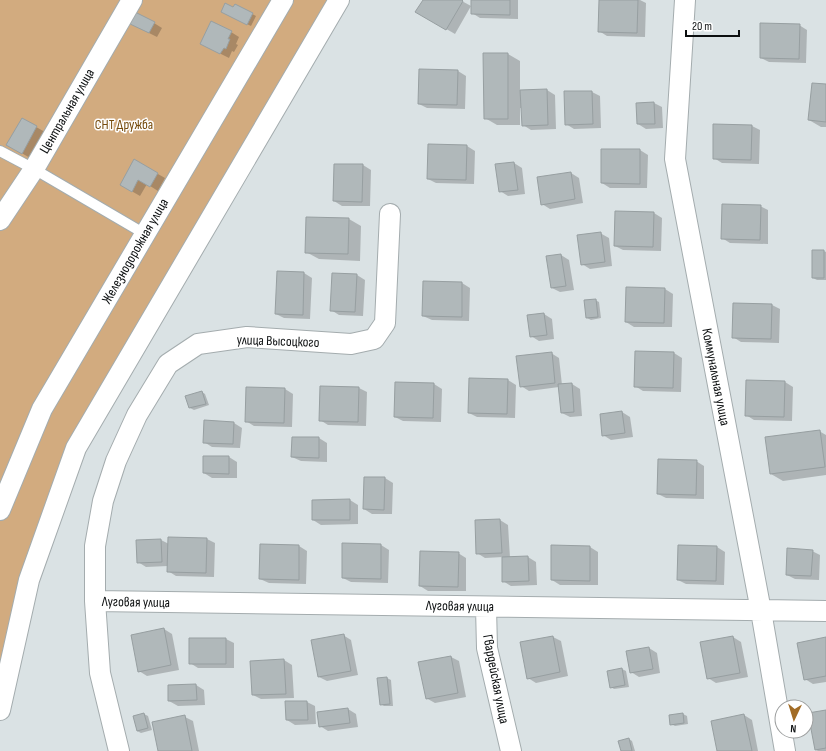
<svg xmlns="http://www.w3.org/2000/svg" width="826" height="751" font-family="'Sofia Sans Condensed',sans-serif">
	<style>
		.green { fill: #d2ab7f }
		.shadow { fill: #0003 }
		.building { fill: #b0b8ba; stroke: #979fa1 }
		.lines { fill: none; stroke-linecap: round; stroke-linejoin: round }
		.service-casing { stroke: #a4acae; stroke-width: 12 }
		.minor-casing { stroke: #a4acae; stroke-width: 22 }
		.service { stroke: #fff; stroke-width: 10 }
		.minor { stroke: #fff; stroke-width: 20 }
		.labels { text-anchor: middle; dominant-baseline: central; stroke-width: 3; stroke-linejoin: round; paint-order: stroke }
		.street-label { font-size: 14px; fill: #0b0e0f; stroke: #fff }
		.park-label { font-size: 14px; fill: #764b0c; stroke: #fff }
	</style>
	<rect width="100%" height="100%" fill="#dae2e4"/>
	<!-- green -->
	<path class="green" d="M0,0H341L108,404L67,493L28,604L0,716Z"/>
	<!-- shadow -->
	<path class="shadow" d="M424,0H460L471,6L455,34L417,12Z
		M472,0H518V19L480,18L472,13Z
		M600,0H640L646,3L645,37L607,36L599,31Z
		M235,5L256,16L251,26L226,14L234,9Z
		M154,23L162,28L157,37L139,28Z
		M799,25L807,30L806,63L769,62L761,58Z
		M231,32L239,37L236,44L238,45L234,52L232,51L229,58L201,44Z
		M484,54H508L520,61V91L547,90L555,95L556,129L531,130L523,125L522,108H520V125H497L485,118Z
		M458,71L466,76L465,109L427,108L419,104Z
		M826,85V127H821L809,120Z
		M592,92L600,96L601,128L574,129L566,124Z
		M654,103L662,107L663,128L646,129L638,124Z
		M22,119L45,132L30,158L8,145Z
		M714,125L752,126L760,130L759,164L722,163L714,158Z
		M467,146L475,151L474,184L436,183L428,179Z
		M602,150H640L648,155L647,188H610L602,183Z
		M135,161L165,178L158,191L147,184L140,196L121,185Z
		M514,163L522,168L525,194L508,196L500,191Z
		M363,165L371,170L370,206H342L334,201Z
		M571,173L579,178L583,203L550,209L542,204Z
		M760,206L768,210V244L730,243L722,238Z
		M654,213L662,218L661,251L623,250L615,246Z
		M349,219L361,226L360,261L319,259L306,252Z
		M600,233L609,238L612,266L590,269L582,264Z
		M824,251L826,252V280H817L813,278Z
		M561,255L569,260L574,290L560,292L552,288Z
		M304,273L312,278L310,319L284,318L276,314Z
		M357,275L365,280L363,316L339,315L331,310Z
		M462,283L470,288L469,321L432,320L423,316Z
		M665,289L673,294L672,327H634L626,322Z
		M595,300L599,302L601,318L591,320L587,318Z
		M772,305L780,309L779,343L741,342L733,337Z
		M544,314L552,319L554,339L539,341L531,336Z
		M551,353L559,358L562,385L572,384L580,389L582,416L570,417L562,413L559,387L529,391L521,386Z
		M674,353L682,358L681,392L643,391L635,386Z
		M508,380L516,385L515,418L477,417L469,413Z
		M785,382L793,387L792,421L754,420L746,415Z
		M434,384L442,389L441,422L403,421L395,417Z
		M359,388L367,392L366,426L328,425L320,420Z
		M285,389L293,394L292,427L254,426L246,421Z
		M202,392L205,394L209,405L194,410L190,408Z
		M622,412L630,417L633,437L611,440L603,435Z
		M234,423L242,428L240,448L212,447L204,442Z
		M819,431L826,435V475L783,481L771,474Z
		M293,438H319L327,443V462L301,461L292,457Z
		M229,457L237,462V478H212L204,473Z
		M696,461L704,466V499L666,498L658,494Z
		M385,478L393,483L392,514H372L364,509Z
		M350,500L358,505V524L321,525L313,520Z
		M500,520L508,525L510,558L528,557L536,562L537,585L511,586L503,581V557L485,558L477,553Z
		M207,539L215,543L214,577L176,576L168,571V566L146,567L138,562L161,540L169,544Z
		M261,545L299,546L307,551L306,584L269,583L260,579Z
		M381,545L389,550L388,583L351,582L343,578Z
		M552,546L590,547L598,552V585H560L552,580Z
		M717,547L725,552L724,585L686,584L678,580Z
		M812,551L820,555L819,580L795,579L787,575Z
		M458,553L466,558V591H428L420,586Z
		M164,629L172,634L179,670L147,676L139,671Z
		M343,635L351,640L358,675L327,681L319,677Z
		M553,637L561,641L568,676L536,683L528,678Z
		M733,637L741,642L748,677L716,683L708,678Z
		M826,638V682L813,684L805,679Z
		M190,639H226L234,643V668H198L190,663Z
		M649,648L657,653L660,673L639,677L631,672Z
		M451,657L459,661L466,697L435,703L426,698Z
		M284,660L292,665L294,698L261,699L253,695Z
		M622,669L626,671L629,687L614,689L611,687Z
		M387,678L391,680L393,706H384L381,704Z
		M196,685L204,690L205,705L178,706L169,701V686Z
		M307,702L315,706L316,724L295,725L287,720Z
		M348,709L356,714L358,727L328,731L320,726L318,713Z
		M826,711V751H818L816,750Z
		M144,714L148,716L152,730L141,733L137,731L134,716Z
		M683,714L687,716L688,724L675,726L671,724Z
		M744,715L752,720L758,751H718Z
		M185,717L193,721L199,751H159Z
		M629,739L632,741L635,751H622Z"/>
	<!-- building -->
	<path class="building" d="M423,0H462L463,1L446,30L415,12Z
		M471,0H510V15L471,14Z
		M599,0H638L637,33L598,32Z
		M225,3L233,7L235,4L253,13L247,25L221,12Z
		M135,12L155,22L149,33L130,24Z
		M211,21L232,31L228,39H230L226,49L224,48L220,54L200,44Z
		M760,23L800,24L799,59L760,58Z
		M483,53H508V119H484Z
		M419,69L458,70L457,105L418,104Z
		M812,83L826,84V122L808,120Z
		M547,89L548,125L522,126L520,90Z
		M564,91H592L593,124L565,125Z
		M654,102L655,124H637L636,103Z
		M22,118L37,126L22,154L6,145Z
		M713,124L752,125L751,160L713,159Z
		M428,144L467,145L466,180L427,179Z
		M601,149H640V184L601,183Z
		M134,159L158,173L150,187L138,180L132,192L120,185Z
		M514,162L518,190L499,192L495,164Z
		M334,164H363L362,202L333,201Z
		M571,172L575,199L541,205L537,177Z
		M722,204L761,205L760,240L721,239Z
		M615,211L654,212L653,247L614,246Z
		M306,217L349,218L348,254L305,253Z
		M601,232L605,262L581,265L577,235Z
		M812,250H824V278H812Z
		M561,254L566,286L551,288L546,256Z
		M277,271L304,272L303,315L275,314Z
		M332,273L357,274L355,312L330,311Z
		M423,281L462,282V317L422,316Z
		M626,287L665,288L664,323L625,322Z
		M596,299L598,317L586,318L584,300Z
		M733,303L772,304L771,339L732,338Z
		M544,313L547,335L530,337L527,315Z
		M635,351L674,352L673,388L634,387Z
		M552,352L555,383L520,387L516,356Z
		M469,378L508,379L507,414L468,413Z
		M746,380L785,381L784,417L745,416Z
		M395,382L434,383L433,418L394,417Z
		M572,383L574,412L561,413L558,384Z
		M320,386L359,387L358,422L319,421Z
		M246,387L285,388L284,423L245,422Z
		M202,391L206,404L189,408L185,396Z
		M622,411L625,433L602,436L600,414Z
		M204,420L234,422L233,444L203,443Z
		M820,430L825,467L770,474L765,437Z
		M292,437H319V458L291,457Z
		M203,456H229V474L203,473Z
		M658,459L697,460L696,495L657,494Z
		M364,477H385L384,510L363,509Z
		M350,499V520H312V500Z
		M500,519L502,553L476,554L475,520Z
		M168,537L207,538L206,573L167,572Z
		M161,539L162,562L137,563L136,540Z
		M342,543L381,544V579L342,578Z
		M260,544L299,545V580L259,579Z
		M551,545L590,546V581L551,580Z
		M678,545L717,546L716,581L677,580Z
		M787,548L813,550L811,576L786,575Z
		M420,551L459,552L458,587L419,586Z
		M528,556L529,581L502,582V557Z
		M164,628L171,665L138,672L131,635Z
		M344,634L351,671L318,677L311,640Z
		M553,636L560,672L527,679L520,642Z
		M733,636L740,673L707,679L700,642Z
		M826,637V676L804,680L797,643Z
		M189,638H226V664H189Z
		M649,647L653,669L630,673L626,651Z
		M451,656L458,693L426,699L418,662Z
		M284,659L286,694L252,695L250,661Z
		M622,668L625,685L610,688L607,671Z
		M387,677L390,704L380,705L377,678Z
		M196,684L197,700L168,701V685Z
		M285,701H307L308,720H286Z
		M348,708L350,723L319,727L317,712Z
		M826,710V748L815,750L808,713Z
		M144,713L148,728L137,731L133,716Z
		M683,713L684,723L670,725L669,715Z
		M744,714L752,751H717L711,721Z
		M185,715L192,751H158L152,722Z
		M629,738L632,751H621L618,741Z"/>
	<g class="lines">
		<!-- service casing -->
		<g class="service-casing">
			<path id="service" d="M0,151L34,169L145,234"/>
		</g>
		<!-- minor casing -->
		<g class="minor-casing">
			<path id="minor" d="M685,0L675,159L761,611L785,751
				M0,220L34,169L132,0
				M0,510L42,409L283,0
				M95,601L826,611
				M486,607L487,648L511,751
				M0,710L29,580L76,448L339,0
				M119,751L100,673L95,601V546L103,501L116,461L137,415L168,364L198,344L247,337L351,344L374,339L385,323L390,214"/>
		</g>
		<!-- service -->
		<use href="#service" class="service"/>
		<!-- minor -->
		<use href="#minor" class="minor"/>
	</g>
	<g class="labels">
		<!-- street labels -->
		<g class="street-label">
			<text transform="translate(67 111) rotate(-60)">Центральная улица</text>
			<text transform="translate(135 251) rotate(-60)">Железнодорожная улица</text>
			<text transform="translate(278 341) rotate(2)">улица Высоцкого</text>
			<text transform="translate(716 377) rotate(79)">Коммунальная улица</text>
			<text transform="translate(136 602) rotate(1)">Луговая улица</text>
			<text transform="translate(460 606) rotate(1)">Луговая улица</text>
			<text transform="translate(496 679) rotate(79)">Гвардейская улица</text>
		</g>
		<!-- park labels -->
		<g class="park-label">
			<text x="124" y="124">СНТ Дружба</text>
		</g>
	</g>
	<!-- north arrow -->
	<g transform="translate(794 719) rotate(184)"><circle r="19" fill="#ffffff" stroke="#9d9f9f"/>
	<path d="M0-3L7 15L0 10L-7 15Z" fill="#a26c26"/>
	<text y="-6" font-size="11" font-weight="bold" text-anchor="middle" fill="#0b0e0f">N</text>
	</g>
	<!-- scale -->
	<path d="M686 30v6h53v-6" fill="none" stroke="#0b0e0f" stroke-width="2"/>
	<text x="692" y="30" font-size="12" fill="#0b0e0f" stroke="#ffffff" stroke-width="3" paint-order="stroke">20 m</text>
</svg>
